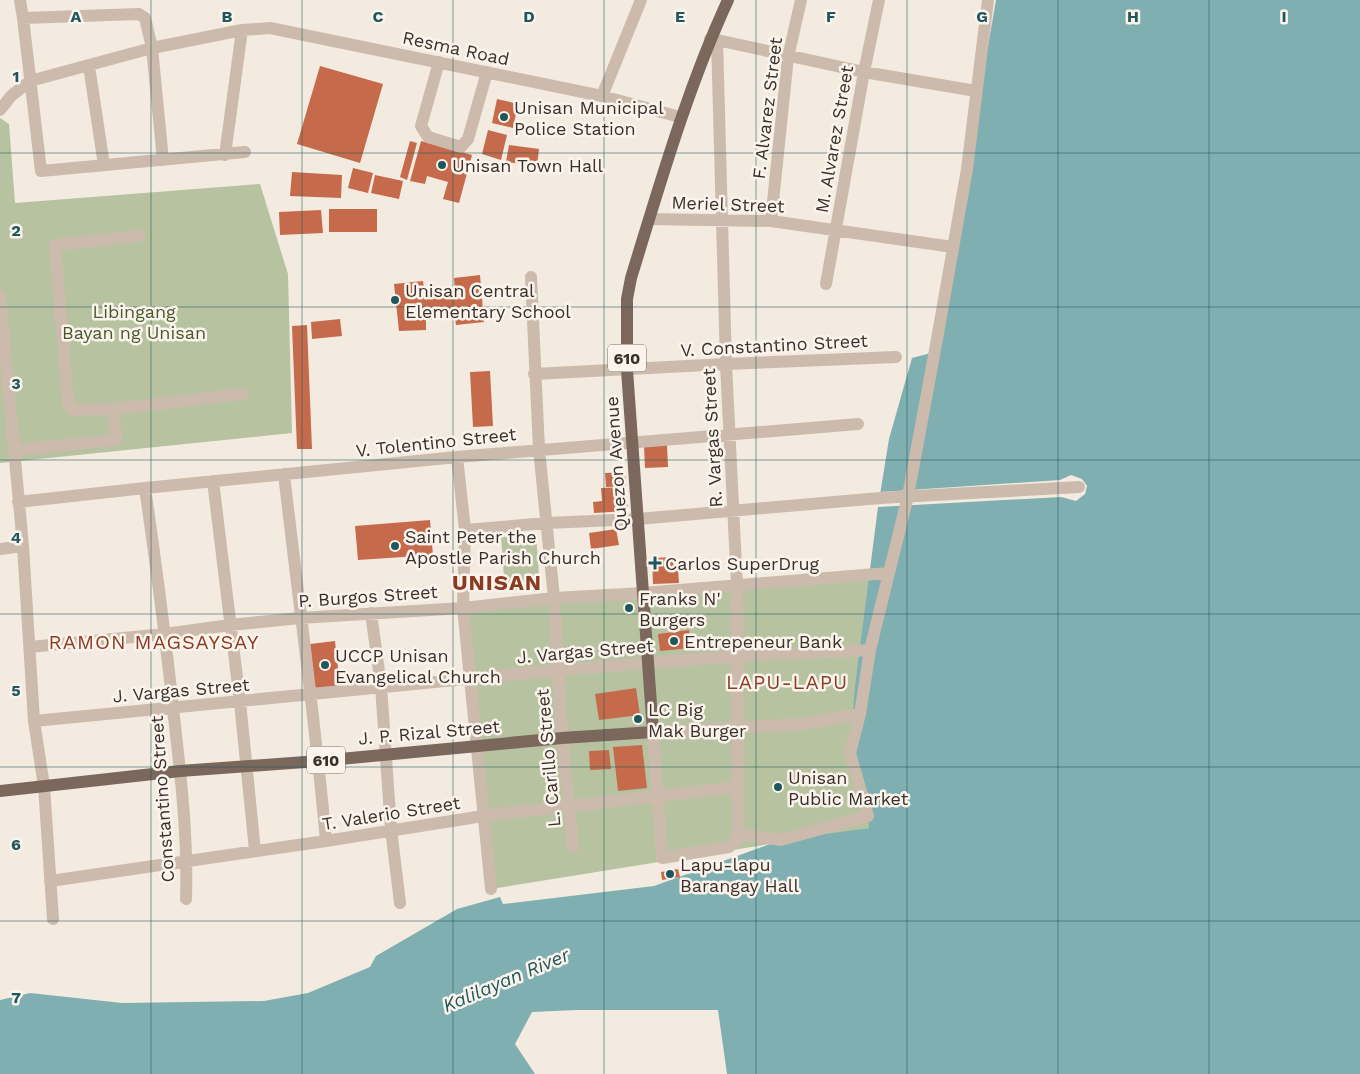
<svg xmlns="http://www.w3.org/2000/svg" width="1360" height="1074" font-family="'Work Sans',sans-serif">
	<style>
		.green { fill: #b7c3a0 }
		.water { fill: #7fafb1 }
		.pier { fill: #f3ebe0 }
		.building { fill: #c66a4c }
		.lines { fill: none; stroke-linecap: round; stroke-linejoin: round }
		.minor { stroke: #ccbbac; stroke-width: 12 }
		.major { stroke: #7c675c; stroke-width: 12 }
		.grid { fill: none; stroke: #1f585c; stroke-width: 1; stroke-opacity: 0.55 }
		.poi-dot { fill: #1f585c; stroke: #fbf4ed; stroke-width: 2 }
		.labels { text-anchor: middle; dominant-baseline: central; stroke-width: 5; stroke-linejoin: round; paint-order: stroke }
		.shield { fill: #fbf4ed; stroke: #746b65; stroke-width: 1 }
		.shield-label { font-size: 16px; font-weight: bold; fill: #3a302b }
		.street-label { font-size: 18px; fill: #3a302b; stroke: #fbf4ed }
		.poi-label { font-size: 18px; fill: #3a302b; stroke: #fbf4ed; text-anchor: start }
		.park-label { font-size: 18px; fill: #49592e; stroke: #fbf4ed }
		.water-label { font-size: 19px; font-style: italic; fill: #1f585c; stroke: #fbf4ed }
		.quarter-label { font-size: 20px; letter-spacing: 1px; fill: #8a3c23; stroke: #fbf4ed }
		.district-label { font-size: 22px; font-weight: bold; letter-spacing: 1px; fill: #8a3c23; stroke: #fbf4ed }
		.grid-label { font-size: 16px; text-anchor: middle; font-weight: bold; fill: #1f585c; stroke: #fbf4ed; stroke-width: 5; stroke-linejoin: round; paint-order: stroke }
	</style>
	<rect width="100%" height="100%" fill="#f3ebe0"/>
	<!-- green -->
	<path class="green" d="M0,118L9,124L15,203L260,184L288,274L292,433L0,463Z
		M536,534L540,588L505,591L501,537Z
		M888,573L869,828L491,889L463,608Z"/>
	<!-- water -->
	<path class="water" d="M996,0H1360V1074H727L718,1010H576L532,1012L515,1044L535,1074H0V1000L30,993L122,1003L264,1001L308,993L370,967L376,956L457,909L500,897L503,904L654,886L781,840L869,828L868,816L850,753L855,686L878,507L889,439L912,358L935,352Z"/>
	<!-- pier -->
	<path class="pier" d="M1071,475L1082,479L1087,486L1085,494L1076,501L1061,497L878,507L880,492L1060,480Z"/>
	<!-- building -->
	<path class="building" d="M320,66L383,84L360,163L297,144Z
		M497,99L518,104L513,128L492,123Z
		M488,130L507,135L501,160L482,154Z
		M410,141L417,143L407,180L400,177Z
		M421,141L472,155L459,203L443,199L448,182L427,176L425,184L410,181Z
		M509,145L539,149L537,166L506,162Z
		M353,168L373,173L368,193L348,188Z
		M292,172L342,175L341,198L290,196Z
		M375,175L403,181L399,199L371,193Z
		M329,209H377V232H329Z
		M321,210L323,233L280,235L279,212Z
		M480,275L484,322L456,325L455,317L426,320V330L399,331L394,284L423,281L425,296L455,294L454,278Z
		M340,319L342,336L312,339L311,322Z
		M307,325L312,449H297L292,326Z
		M490,371L493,426L473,427L470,372Z
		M667,445L668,467L645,468L644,446Z
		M625,472L626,486L606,487L605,473Z
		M626,487L628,511L594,513L593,502L602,501L601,488Z
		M430,520L433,555L358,560L355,526Z
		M616,529L619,545L591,549L589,533Z
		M677,557L679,583L653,584L652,558Z
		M689,630L691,648L660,651L658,634Z
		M335,641L340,686L315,689L310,644Z
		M636,688L640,715L599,720L595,694Z
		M642,745L647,788L618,791L613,747Z
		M609,750L611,769L590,770L589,751Z
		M678,869L680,877L662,880L661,872Z"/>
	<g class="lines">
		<!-- minor -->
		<path class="minor" d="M20,0L23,18L41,171L245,152
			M23,18L139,14L145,18L152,48L163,160
			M710,39L717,40L726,364L737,586L738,836L736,841L729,847L662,858L653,732L803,724L860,714
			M717,40L864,72L976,91
			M439,62L421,126L428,137L461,147L468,139L487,72
			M89,66L104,165
			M602,96L641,0
			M0,110L11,96L30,81L152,48L242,30L270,28L602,96L680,117
			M225,155L242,30
			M649,219L771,221L953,247
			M771,221L788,57L801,0
			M139,236L55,245L68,404L73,410L113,409L242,394
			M531,277L539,449L554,598L562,738L573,847
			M826,284L864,72L879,0
			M0,296L23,546L34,721L44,786L53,919
			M534,374L726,364L896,357
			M13,450L116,440L113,409
			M457,457L465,530L463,608L491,889
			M284,474C298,597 315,718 326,841
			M213,481L240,702L255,851
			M145,488C156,564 166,641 174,717C181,778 188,838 186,899
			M18,502L145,488L457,457L858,424
			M465,530L547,523L638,519L880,498L1079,487
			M0,549L23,546
			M371,613L381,686L391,829L400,903
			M30,647L165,634L230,625L300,618L463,608L554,598L643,593L888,573
			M34,721L559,670L738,656L870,650
			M738,834L781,840L868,816L850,753L860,714L870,650L908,496L937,339L967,169L988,0
			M50,881L326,841L483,816L738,787"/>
		<!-- major -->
		<path class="major" d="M0,791L180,771L319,761L562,738L653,732L627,370V299L631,278C660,184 687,89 728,0"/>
	</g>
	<!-- grid -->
	<path class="grid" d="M151,0V1074M302,0V1074M453,0V1074M604,0V1074M756,0V1074M907,0V1074M1058,0V1074M1209,0V1074M0,153H1360M0,307H1360M0,460H1360M0,614H1360M0,767H1360M0,921H1360"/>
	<!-- markers -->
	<g class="poi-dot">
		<circle cx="504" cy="117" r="5"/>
		<circle cx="442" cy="165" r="5"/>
		<circle cx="395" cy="300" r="5"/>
		<circle cx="395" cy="546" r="5"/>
		<path d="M652.5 555.5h5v5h5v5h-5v5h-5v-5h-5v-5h5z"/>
		<circle cx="629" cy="608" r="5"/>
		<circle cx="674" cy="641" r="5"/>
		<circle cx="325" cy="665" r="5"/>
		<circle cx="638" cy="719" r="5"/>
		<circle cx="778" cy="787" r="5"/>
		<circle cx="670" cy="874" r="5"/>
	</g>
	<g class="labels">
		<!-- shield labels -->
		<g class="shield">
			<rect x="608" y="344.5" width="38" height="27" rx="4"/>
			<rect x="307" y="746.5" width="38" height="27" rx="4"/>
		</g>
		<g class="shield-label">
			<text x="627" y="358">610</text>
			<text x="326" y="760">610</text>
		</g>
		<!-- street labels -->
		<g class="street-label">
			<text transform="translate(456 48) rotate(12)">Resma Road</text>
			<text transform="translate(767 108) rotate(-83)">F. Alvarez Street</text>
			<text transform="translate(834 139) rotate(-80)">M. Alvarez Street</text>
			<text transform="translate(728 204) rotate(2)">Meriel Street</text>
			<text transform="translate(774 345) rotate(-3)">V. Constantino Street</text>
			<text transform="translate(712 438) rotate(-93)">R. Vargas Street</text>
			<text transform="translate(436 442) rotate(-6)">V. Tolentino Street</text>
			<text transform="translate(616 464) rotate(-94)">Quezon Avenue</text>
			<text transform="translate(368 596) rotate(-4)">P. Burgos Street</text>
			<text transform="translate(585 651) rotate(-5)">J. Vargas Street</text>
			<text transform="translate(181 690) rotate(-5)">J. Vargas Street</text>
			<text transform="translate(429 732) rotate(-5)">J. P. Rizal Street</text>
			<text transform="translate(548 758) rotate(-95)">L. Carillo Street</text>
			<text transform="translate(162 799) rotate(-94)">Constantino Street</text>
			<text transform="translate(391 813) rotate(-9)">T. Valerio Street</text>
		</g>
		<!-- poi labels -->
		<g class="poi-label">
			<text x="514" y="107">Unisan Municipal<tspan x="514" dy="21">Police Station</tspan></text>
			<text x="452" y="165">Unisan Town Hall</text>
			<text x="405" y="290">Unisan Central<tspan x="405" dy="21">Elementary School</tspan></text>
			<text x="405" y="536">Saint Peter the<tspan x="405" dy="21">Apostle Parish Church</tspan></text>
			<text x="665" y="563">Carlos SuperDrug</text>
			<text x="639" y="598">Franks N'<tspan x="639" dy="21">Burgers</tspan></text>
			<text x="684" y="641">Entrepeneur Bank</text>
			<text x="335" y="655">UCCP Unisan<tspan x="335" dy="21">Evangelical Church</tspan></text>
			<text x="648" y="709">LC Big<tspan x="648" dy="21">Mak Burger</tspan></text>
			<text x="788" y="777">Unisan<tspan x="788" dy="21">Public Market</tspan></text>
			<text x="680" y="864">Lapu-lapu<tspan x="680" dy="21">Barangay Hall</tspan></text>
		</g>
		<!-- park labels -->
		<g class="park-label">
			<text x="134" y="311">Libingang<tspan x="134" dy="21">Bayan ng Unisan</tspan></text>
		</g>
		<!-- water labels -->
		<g class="water-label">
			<text transform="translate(506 980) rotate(-23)">Kalilayan River</text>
		</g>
		<!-- quarter labels -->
		<g class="quarter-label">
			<text x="154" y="642">RAMON MAGSAYSAY</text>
			<text x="787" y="682">LAPU-LAPU</text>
		</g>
		<!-- district labels -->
		<g class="district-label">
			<text x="497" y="582">UNISAN</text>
		</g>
	</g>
	<g class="grid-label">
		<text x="76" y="22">A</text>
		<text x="227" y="22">B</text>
		<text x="378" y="22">C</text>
		<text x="529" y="22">D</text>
		<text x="680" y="22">E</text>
		<text x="831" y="22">F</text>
		<text x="982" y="22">G</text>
		<text x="1133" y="22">H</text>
		<text x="1284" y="22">I</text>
		<text x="16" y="82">1</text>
		<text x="16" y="236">2</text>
		<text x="16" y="389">3</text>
		<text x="16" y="543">4</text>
		<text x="16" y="696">5</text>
		<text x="16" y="850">6</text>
		<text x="16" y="1003">7</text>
	</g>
</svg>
